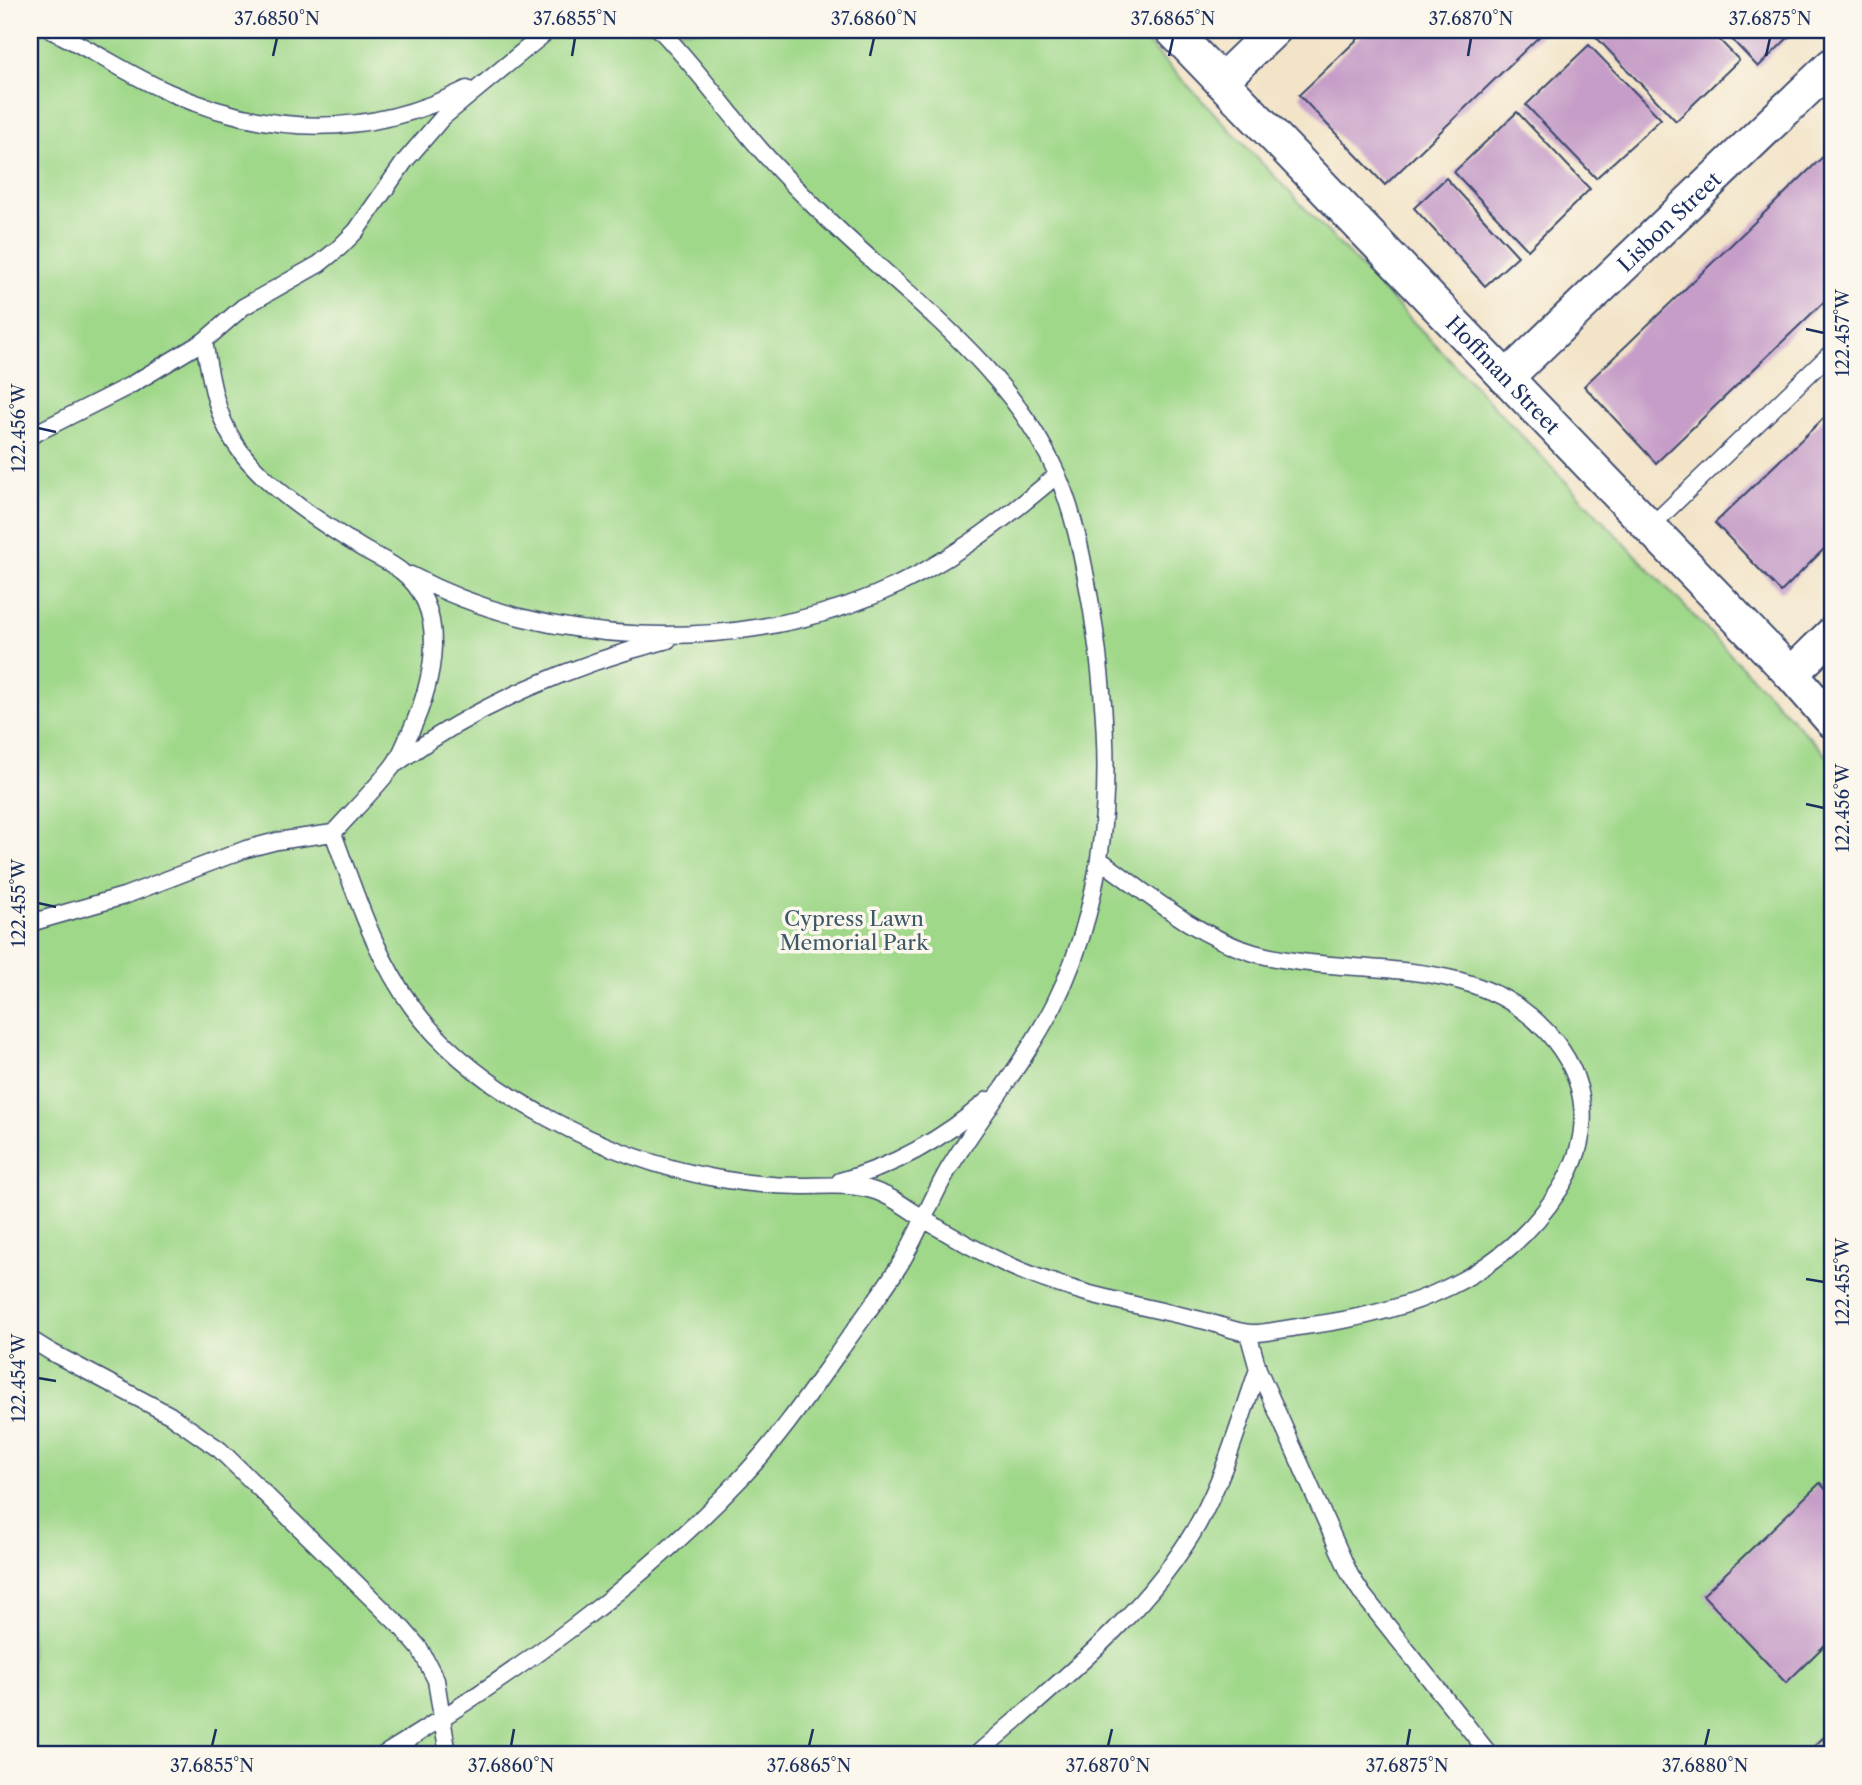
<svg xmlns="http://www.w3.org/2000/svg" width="1862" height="1785" font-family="'Libre Caslon Text',serif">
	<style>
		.green { fill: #a0d88a; stroke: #5e8474; stroke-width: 2 }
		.building { fill: #c69dc8 }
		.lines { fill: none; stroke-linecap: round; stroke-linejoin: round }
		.lane-casing { stroke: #3b4a6e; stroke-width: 19 }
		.street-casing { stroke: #3b4a6e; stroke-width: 37 }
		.lane { stroke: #fff; stroke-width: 16 }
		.street { stroke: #fff; stroke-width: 33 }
		.ticks { fill: none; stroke: #1b2f5e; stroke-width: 2.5 }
		.labels { text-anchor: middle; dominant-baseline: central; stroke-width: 7; stroke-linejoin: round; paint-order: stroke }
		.street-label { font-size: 21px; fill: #1b2f5e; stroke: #fbf7ec }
		.park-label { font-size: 21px; fill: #3c5969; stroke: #fbf7ec }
		.neatline { fill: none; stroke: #1b2f5e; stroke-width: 2.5 }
		.ticks-label { font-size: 18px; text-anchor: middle; fill: #1b2f5e }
	</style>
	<rect width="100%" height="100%" fill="#fbf7ec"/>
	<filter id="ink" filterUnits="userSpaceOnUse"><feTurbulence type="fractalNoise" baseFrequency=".0143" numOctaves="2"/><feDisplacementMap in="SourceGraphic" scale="14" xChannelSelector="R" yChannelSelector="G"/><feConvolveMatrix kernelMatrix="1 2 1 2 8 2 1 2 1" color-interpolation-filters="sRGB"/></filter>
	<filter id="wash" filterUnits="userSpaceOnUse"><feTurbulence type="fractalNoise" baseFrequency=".00686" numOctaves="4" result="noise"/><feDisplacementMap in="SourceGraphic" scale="28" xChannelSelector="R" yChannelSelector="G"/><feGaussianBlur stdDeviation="1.57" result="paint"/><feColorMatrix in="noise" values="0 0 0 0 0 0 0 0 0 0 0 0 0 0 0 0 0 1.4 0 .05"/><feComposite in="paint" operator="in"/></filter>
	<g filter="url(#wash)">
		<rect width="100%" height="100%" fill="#f3e4c8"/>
		<!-- green -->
		<path class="green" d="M30,30H1135L1832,761V1369L1828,1375L1832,1380V1725L1800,1755H30Z"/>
		<g id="blocks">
			<!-- building -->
			<path class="building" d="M1367,30H1546L1385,185L1299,95Z
				M1601,30H1710L1739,60L1676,121L1595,36Z
				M1723,30H1796L1758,67Z
				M1589,45L1661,119L1596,178L1526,105Z
				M1517,112L1590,189L1528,250L1454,172Z
				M1832,148V294L1656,463L1584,386Z
				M1446,178L1518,256L1485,286L1414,208Z
				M1832,410V541L1781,592L1715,523Z
				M1820,1483L1832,1496V1638L1786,1683L1703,1595Z
				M1823,1738L1832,1749L1826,1755H1816L1811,1749Z"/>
		</g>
	</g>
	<g filter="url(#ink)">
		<use href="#blocks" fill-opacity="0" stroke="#3b4a6e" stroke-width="2"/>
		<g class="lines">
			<!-- lane casing -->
			<g class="lane-casing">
				<path id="lane" d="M50,30C90,48 127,74 168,92C269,136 367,139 467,89
					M30,436L129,386L204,341L243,307L319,264L339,248L356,231L405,161L442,118L549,30
					M1650,527L1832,352
					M411,575C547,648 732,654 875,595C943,567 1002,522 1057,475
					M397,763C477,705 573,664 668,640
					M333,833C355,892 375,957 413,1008C478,1095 610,1159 715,1178C743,1183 772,1186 801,1186C826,1186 850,1183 875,1191C896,1198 912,1212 930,1223C955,1238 980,1252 1006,1264C1068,1293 1134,1304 1201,1320C1217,1323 1235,1333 1252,1333C1270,1333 1288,1328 1305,1326C1408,1313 1502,1280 1560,1189C1594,1135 1590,1079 1547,1032C1471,949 1352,980 1254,953C1196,936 1147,894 1099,859
					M30,923L124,896L246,849L277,841L333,833C353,811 375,789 393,766C401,756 405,743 410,733C433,683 451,610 401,571C389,561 373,555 360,547C318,521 261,484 234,442C215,412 210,375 204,341
					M840,1181C896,1166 944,1138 988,1100
					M1248,1333L1258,1369L1350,1575L1363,1595L1490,1755
					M30,1339L51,1352L170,1415L220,1450L403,1629L420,1649L436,1680L448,1755
					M383,1755C513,1675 638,1588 743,1476C778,1439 807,1397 836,1356C857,1326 879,1297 899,1266C918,1235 930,1201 948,1170C982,1114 1024,1063 1054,1005C1116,880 1113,745 1092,611C1084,565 1076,518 1057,474C1006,359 895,289 810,202C787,179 764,155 744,130C716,96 691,62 660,30
					M976,1755C1053,1687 1147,1614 1198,1524C1225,1475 1240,1421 1258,1369"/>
			</g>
			<!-- street casing -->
			<g class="street-casing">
				<g id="street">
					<path id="s1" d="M1172,30L1791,674L1832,721"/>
					<path d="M1221,81L1274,30"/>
					<path id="s2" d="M1506,378L1832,65"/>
					<path d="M1791,674L1832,634"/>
				</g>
			</g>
			<!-- lane -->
			<use href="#lane" class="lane"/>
			<!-- street -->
			<use href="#street" class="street"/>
		</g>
	</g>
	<!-- ticks -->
	<path class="ticks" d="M273,56L277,38M572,56L575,38M870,56L874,38M1169,56L1173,38M1468,56L1471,38M1766,56L1770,38M1806,329L1824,333M38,428L56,432M1806,804L1824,808M38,903L56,907M1806,1279L1824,1282M38,1378L56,1381M212,1746L216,1729M511,1746L514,1729M809,1746L813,1729M1108,1746L1112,1729M1407,1746L1410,1729M1705,1746L1709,1729"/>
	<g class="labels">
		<!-- street labels -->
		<g class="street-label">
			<text stroke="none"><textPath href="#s2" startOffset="226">Lisbon Street</textPath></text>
			<text stroke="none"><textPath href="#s1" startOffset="478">Hoffman Street</textPath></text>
		</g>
		<!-- park labels -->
		<g class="park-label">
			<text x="854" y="918">Cypress Lawn<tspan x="854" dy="24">Memorial Park</tspan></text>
		</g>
	</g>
	<!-- margin -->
	<rect width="1862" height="1785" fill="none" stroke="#fbf7ec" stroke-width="77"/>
	<rect x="38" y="38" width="1786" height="1708" class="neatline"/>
	<g class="ticks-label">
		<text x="277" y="25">37.6850°N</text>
		<text x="575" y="25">37.6855°N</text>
		<text x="874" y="25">37.6860°N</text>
		<text x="1173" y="25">37.6865°N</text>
		<text x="1471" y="25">37.6870°N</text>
		<text x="1770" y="25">37.6875°N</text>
		<text transform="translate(1843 333) rotate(-90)" y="6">122.457°W</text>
		<text transform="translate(19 428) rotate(-90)" y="6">122.456°W</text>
		<text transform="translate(1843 808) rotate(-90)" y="6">122.456°W</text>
		<text transform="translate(19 903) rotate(-90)" y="6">122.455°W</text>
		<text transform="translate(1843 1282) rotate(-90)" y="6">122.455°W</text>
		<text transform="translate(19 1378) rotate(-90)" y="6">122.454°W</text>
		<text x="212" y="1772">37.6855°N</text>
		<text x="511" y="1772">37.6860°N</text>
		<text x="809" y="1772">37.6865°N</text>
		<text x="1108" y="1772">37.6870°N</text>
		<text x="1407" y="1772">37.6875°N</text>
		<text x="1705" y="1772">37.6880°N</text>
	</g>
</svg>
